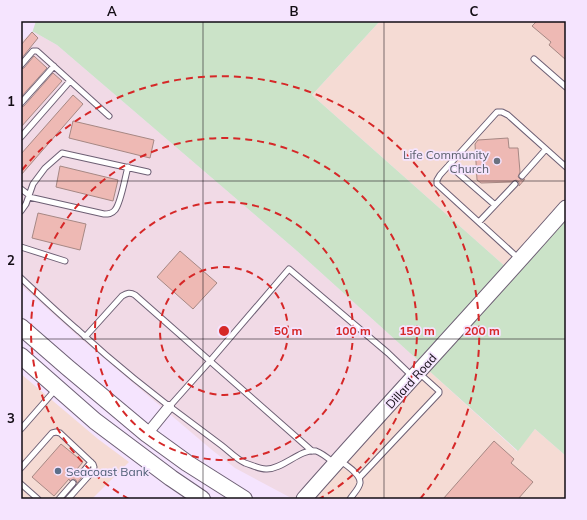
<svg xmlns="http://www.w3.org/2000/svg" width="587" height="520" font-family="Mulish,sans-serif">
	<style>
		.commercial { fill: #f5dbd4 }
		.industrial { fill: #f1dae6 }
		.green { fill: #cbe3c8 }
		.building { fill: #eeb9b4; stroke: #a68884 }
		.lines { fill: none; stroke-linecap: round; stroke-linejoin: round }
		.lane-casing { stroke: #6d5f74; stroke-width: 7 }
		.street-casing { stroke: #6d5f74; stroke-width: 12 }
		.secondary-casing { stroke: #6d5f74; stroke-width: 17 }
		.primary-casing { stroke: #6d5f74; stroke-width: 18 }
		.lane { stroke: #fff; stroke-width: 5 }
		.street { stroke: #fff; stroke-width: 10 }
		.secondary { stroke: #fff; stroke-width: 15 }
		.primary { stroke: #fff; stroke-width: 16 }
		.grid { fill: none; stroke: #120c14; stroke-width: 1; stroke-opacity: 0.55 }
		.ring { fill: none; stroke: #d62828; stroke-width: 2; stroke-dasharray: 7 5 }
		.worship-dot { fill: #6b7280; stroke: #f5e4fe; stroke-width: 1.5 }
		.service-dot { fill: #5c6f8a; stroke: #f5e4fe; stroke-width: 1.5 }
		.labels { text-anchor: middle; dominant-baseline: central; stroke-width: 3.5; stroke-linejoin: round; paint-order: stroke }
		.worship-label { font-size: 12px; fill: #5b616d; stroke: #f5e4fe; text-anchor: end }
		.street-label { font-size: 12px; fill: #120c14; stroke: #f5e4fe }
		.service-label { font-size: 12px; fill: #4e5e75; stroke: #f5e4fe; text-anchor: start }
		.centre { fill: #d62828; stroke: #f5e4fe; stroke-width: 2 }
		.ring-label { font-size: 12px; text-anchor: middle; font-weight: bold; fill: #d62828; stroke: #f5e4fe; stroke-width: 3.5; stroke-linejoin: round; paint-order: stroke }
		.neatline { fill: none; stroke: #120c14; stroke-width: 1.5 }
		.grid-label { font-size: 13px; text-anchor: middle; font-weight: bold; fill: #120c14 }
	</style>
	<rect width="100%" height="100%" fill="#f5e4fe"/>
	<!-- commercial -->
	<path class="commercial" d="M380,21H566V201L507,268L312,95Z
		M427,369L517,451L535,429L566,456V499H310Z
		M21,374L98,439L129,462L92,499H21Z"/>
	<!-- industrial -->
	<path class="industrial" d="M34,32L57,45L297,251L421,363L298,499H293L235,468L212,450L79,337L21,285V41Z"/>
	<!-- green -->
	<path class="green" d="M36,21H380L312,95L507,268L421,363L297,251L57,45L34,32L32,33Z
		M566,215V456L535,429L518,451L427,369Z"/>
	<!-- building -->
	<path class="building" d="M537,21H566V60L549,45L551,42L532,26Z
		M32,32L38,38L21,59V45Z
		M34,56L47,68L21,97V69L24,68Z
		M53,73L62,81L21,127V107L24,106Z
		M73,95L83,104L21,175V154Z
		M73,121L154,140L150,158L69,138Z
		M508,138L509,148H518L520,172L518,177L521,180L525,179L519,186V182L516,180L512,182L481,183L477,180L475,144L478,140Z
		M60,166L118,180L113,201L56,187Z
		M38,213L86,224L80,250L32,238Z
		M180,251L217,283L193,309L157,277Z
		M494,441L514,459L511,463L533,482L518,499H443Z
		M61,444L83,462L77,469L79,471L78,475L82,477L77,483L76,480L74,479L70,481L69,479L54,496L32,477Z"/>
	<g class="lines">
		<!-- lane casing -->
		<g class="lane-casing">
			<path id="lane" d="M534,59L566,87
				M21,65L33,51H37L109,116
				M21,103L54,66
				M21,137L70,81
				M449,165L495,205
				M522,176L546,149
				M21,189L29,195
				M29,197L104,214C108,214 112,214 115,210C121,203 125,177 128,167
				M21,211L26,204L33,184L45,168L62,153L148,172
				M479,222L515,184
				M21,247L65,261
				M518,258L437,184V180L440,175L497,112H502L508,115L566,167
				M21,278C40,296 59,314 79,331C116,365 156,397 197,427C205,433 213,439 221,445C229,451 236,459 245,463C252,465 259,469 266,469C282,470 301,448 316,451C322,453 329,459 334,463
				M85,337L122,296C127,293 130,292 135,295L312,451
				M169,407L210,361L289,269L388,353L412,376
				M21,429L56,389
				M339,460C346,465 361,474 360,483C359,489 353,494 350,499
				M21,468L52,433L56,432L60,433L93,464L94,467L93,471L68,499
				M82,473L91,462
				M359,478L439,393V391L419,373
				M21,484L38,499
				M59,499L73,483"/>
		</g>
		<!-- street casing -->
		<g class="street-casing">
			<path id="street" d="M147,434L169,407"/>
		</g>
		<!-- secondary casing -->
		<g class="secondary-casing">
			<path id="secondary" d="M304,499C390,401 480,306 566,208"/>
		</g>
		<!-- primary casing -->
		<g class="primary-casing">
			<path id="primary" d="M21,327L67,367L147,434L187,463L244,499
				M21,356L95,421L171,478L202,499"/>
		</g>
		<!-- lane -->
		<use href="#lane" class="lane"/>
		<!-- street -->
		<use href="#street" class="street"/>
		<!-- secondary -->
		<use href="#secondary" class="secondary"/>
		<!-- primary -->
		<use href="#primary" class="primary"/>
	</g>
	<!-- grid -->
	<path class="grid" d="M203,21V499M384,21V499M21,181H566M21,339H566"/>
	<!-- distance rings -->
	<g class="ring">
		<circle cx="224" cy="331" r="64"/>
		<circle cx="224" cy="331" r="129"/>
		<path d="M129 499A193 193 0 1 1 319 499"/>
		<path d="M22 170A258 258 0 1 1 420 499"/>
	</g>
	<!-- markers -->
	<circle class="worship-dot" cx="497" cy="161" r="4"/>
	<circle class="service-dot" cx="58" cy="471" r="4"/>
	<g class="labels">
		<!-- worship labels -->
		<g class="worship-label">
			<text x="489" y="154">Life Community<tspan x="489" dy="14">Church</tspan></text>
		</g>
		<!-- street labels -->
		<g class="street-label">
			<text transform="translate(411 381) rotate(-48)">Dillard Road</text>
		</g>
		<!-- service labels -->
		<g class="service-label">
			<text x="66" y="471">Seacoast Bank</text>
		</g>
	</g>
	<circle cx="224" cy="331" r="6" class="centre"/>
	<g class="ring-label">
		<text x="288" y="335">50 m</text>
		<text x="353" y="335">100 m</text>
		<text x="417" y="335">150 m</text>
		<text x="482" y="335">200 m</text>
	</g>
	<!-- border -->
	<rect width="587" height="520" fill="none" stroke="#f5e4fe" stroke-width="44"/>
	<rect x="22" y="22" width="543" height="476" class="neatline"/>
	<g class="grid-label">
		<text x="112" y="16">A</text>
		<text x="294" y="16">B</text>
		<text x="474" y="16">C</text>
		<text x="11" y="106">1</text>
		<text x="11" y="265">2</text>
		<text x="11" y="423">3</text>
	</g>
</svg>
